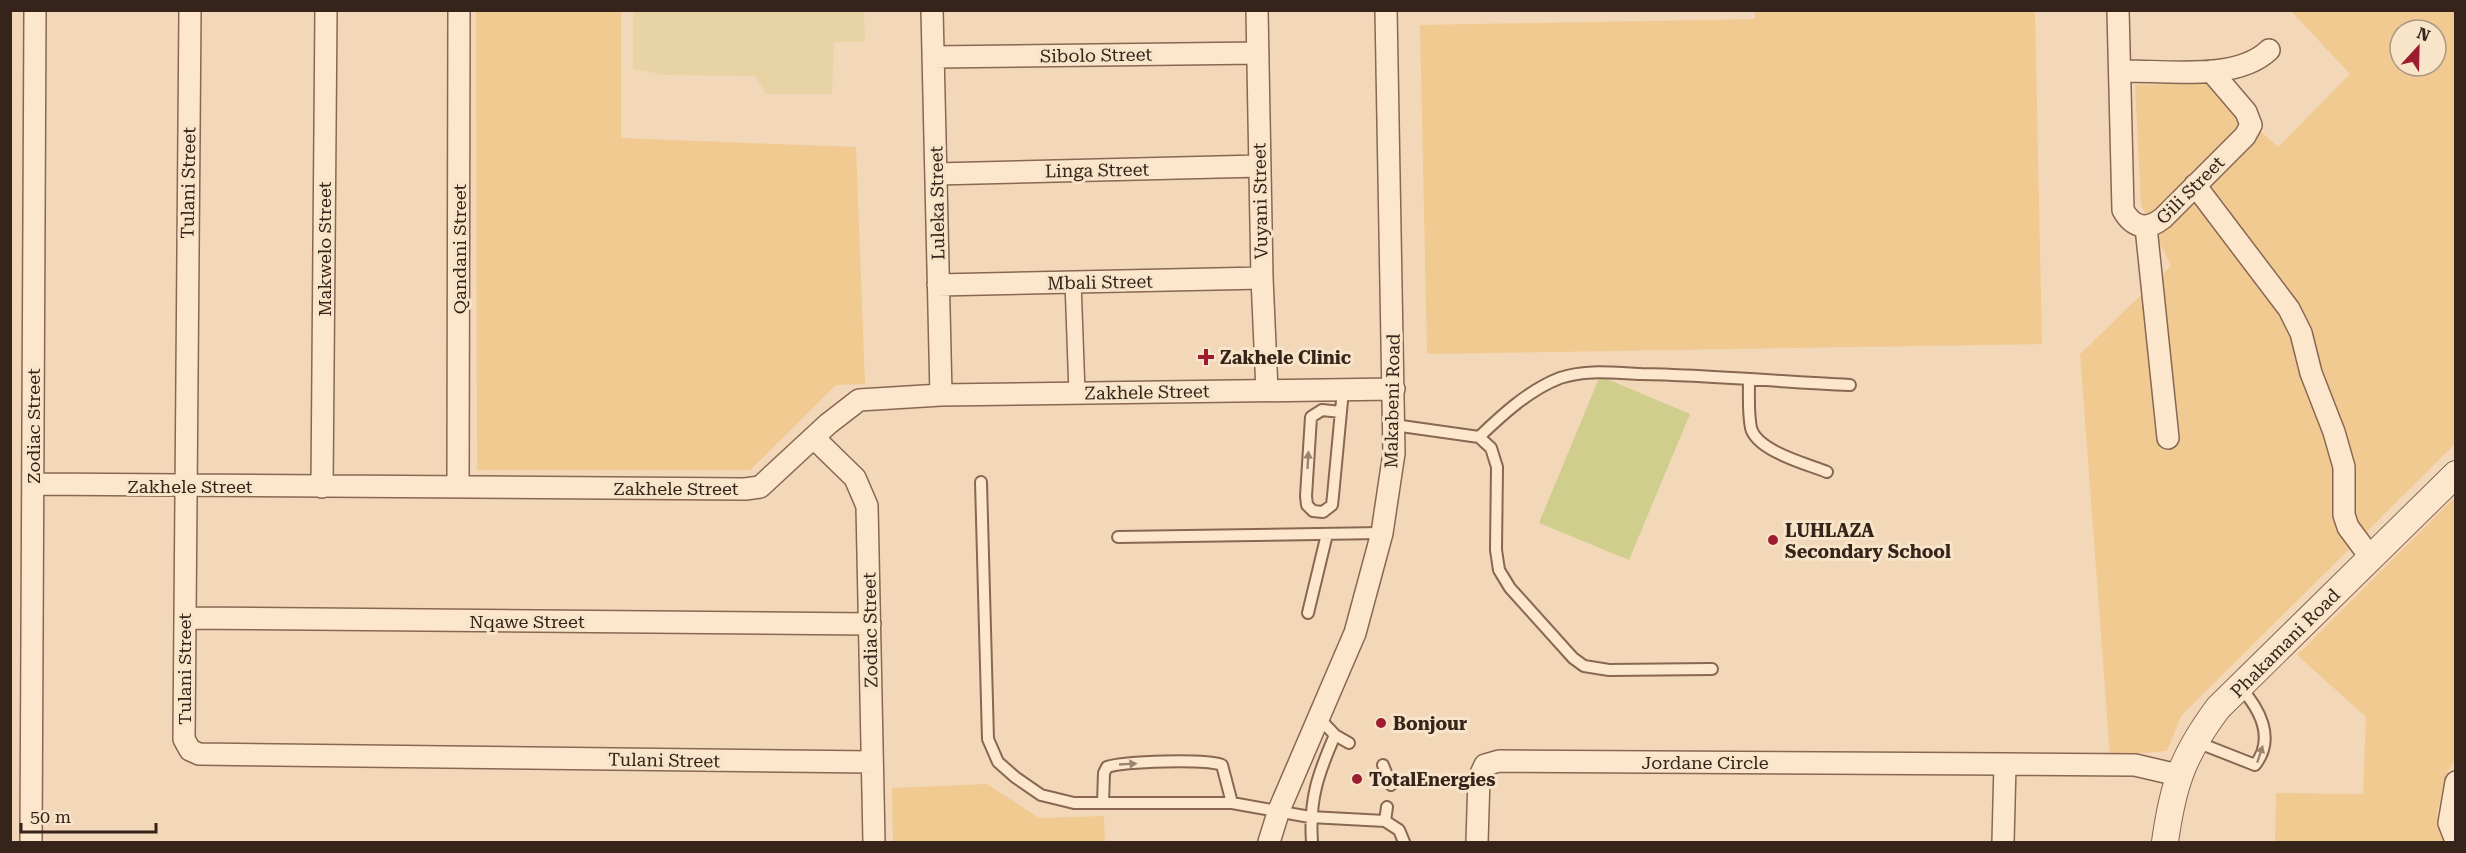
<svg xmlns="http://www.w3.org/2000/svg" width="2466" height="853" font-family="'Roboto Serif',serif">
	<style>
		.farmland { fill: #e8d3a5 }
		.green { fill: #d0ce8c }
		.sand { fill: #f1ca92; fill-rule: evenodd }
		.lines { fill: none; stroke-linecap: round; stroke-linejoin: round }
		.service-casing { stroke: #896752; stroke-width: 14 }
		.pedestrian-casing { stroke: #896752; stroke-width: 18 }
		.minor-casing { stroke: #896752; stroke-width: 24 }
		.tertiary-casing { stroke: #896752; stroke-width: 28 }
		.service { stroke: #fce7cc; stroke-width: 10 }
		.pedestrian { stroke: #fce7cc; stroke-width: 15 }
		.minor { stroke: #fce7cc; stroke-width: 21 }
		.tertiary { stroke: #fce7cc; stroke-width: 26 }
		.oneway { fill: #998572 }
		.poi-dot { fill: #9d1d30; stroke: #f8e4c9; stroke-width: 2 }
		.labels { text-anchor: middle; dominant-baseline: central; stroke-width: 6; stroke-linejoin: round; paint-order: stroke }
		.street-label { font-size: 18px; fill: #362319; stroke: #f8e4c9 }
		.poi-label { font-size: 18px; font-weight: bold; fill: #362319; stroke: #f8e4c9; text-anchor: start }
	</style>
	<rect width="100%" height="100%" fill="#f2d8b8"/>
	<!-- farmland -->
	<path class="farmland" d="M633,11H864L865,42H834L832,94H766L755,76L665,75L633,69Z"/>
	<!-- green -->
	<path class="green" d="M1600,376L1690,414L1629,560L1539,523Z"/>
	<!-- sand -->
	<path class="sand" d="M1755,10L2035,11L2042,344L1427,354L1420,25L1755,19Z
		M476,11H621V138L856,147L865,384L836,385L750,470H477Z
		M2291,11H2455V444L2181,716L2167,751L2110,756L2080,354L2171,266L2141,205L2135,85L2207,83L2278,147L2350,74ZM2400,30H2436V66H2400Z
		M2455,497L2456,759L2446,774L2437,813L2444,842H2275L2276,793L2363,794L2366,717L2297,655Z
		M987,784L1039,818L1104,816L1105,842H893L892,788Z"/>
	<g class="lines">
		<!-- service casing -->
		<g class="service-casing">
			<path id="service" d="M1749,381C1749,396 1748,413 1751,428C1757,451 1807,464 1827,472
				M1341,412L1322,410L1311,417L1306,496L1307,505L1313,511L1323,512L1332,505L1333,496L1343,390
				M1394,425L1479,437L1491,448L1497,467L1496,550L1499,570L1510,588L1573,658L1584,666L1609,670L1712,669
				M1479,437C1503,414 1529,390 1560,378C1586,369 1614,373 1641,374C1711,375 1780,382 1850,385
				M981,482L988,739L998,762L1015,777L1041,795L1074,803H1232L1310,817L1385,821L1387,807
				M1118,537L1382,533
				M1308,613L1327,534
				M1319,718L1335,735L1349,743
				M2194,741L2255,765C2276,738 2259,708 2240,687
				M1383,765L1391,785
				M1103,803L1104,773L1107,767C1125,761 1205,759 1222,765L1232,803
				M1385,821L1399,830L1404,842
				M1312,842C1309,799 1318,774 1335,735"/>
		</g>
		<!-- pedestrian casing -->
		<g class="pedestrian-casing">
			<path id="pedestrian" d="M1073,282L1077,393"/>
		</g>
		<!-- minor casing -->
		<g class="minor-casing">
			<path id="minor" d="M190,10L184,739L190,750L199,754L872,762
				M932,10L941,395
				M1257,10L1262,278L1267,391
				M2118,10L2123,210C2133,228 2147,231 2163,218L2245,136L2251,125L2246,112L2211,71
				M933,57L1258,53
				M2120,71C2164,70 2236,82 2269,50
				M936,174L1259,166
				M2195,185L2289,309L2301,333L2311,373L2334,432L2344,467V515L2348,527L2371,558
				M2146,227L2168,438
				M938,285L1262,278
				M814,438L855,478L867,506L874,842
				M33,484L745,489L760,487L828,424L859,400L941,395L1394,389
				M322,487L326,10
				M458,487L459,10
				M185,618L870,624
				M2456,782L2449,823L2456,841
				M31,842L35,10
				M1269,842L1279,810L1355,633L1382,533L1394,453L1386,10
				M1477,842L1479,778L1485,765L1499,761L2005,764
				M2003,842L2005,764L2135,765L2178,775"/>
		</g>
		<!-- tertiary casing -->
		<g class="tertiary-casing">
			<path id="tertiary" d="M2165,842C2173,784 2183,755 2218,708L2456,474"/>
		</g>
		<!-- service -->
		<use href="#service" class="service"/>
		<!-- pedestrian -->
		<use href="#pedestrian" class="pedestrian"/>
		<!-- minor -->
		<use href="#minor" class="minor"/>
		<!-- tertiary -->
		<use href="#tertiary" class="tertiary"/>
	</g>
	<!-- one-way arrows -->
	<defs><path id="oneway-solid" d="M-6-.8H1V-3.2L6.5 0L1 3.2V.8H-6Z" transform="scale(1.5)"/></defs>
	<g class="oneway">
		<use href="#oneway-solid" transform="translate(1308 460) rotate(-87)"/>
		<use href="#oneway-solid" transform="translate(2260 754) rotate(-72)"/>
		<use href="#oneway-solid" transform="translate(1128 764) rotate(-3)"/>
	</g>
	<!-- markers -->
	<g class="poi-dot">
		<path d="M1203 348h6v6h6v6h-6v6h-6v-6h-6v-6h6z"/>
		<circle cx="1773" cy="540" r="6"/>
		<circle cx="1381" cy="723" r="6"/>
		<circle cx="1357" cy="779" r="6"/>
	</g>
	<g class="labels">
		<!-- street labels -->
		<g class="street-label">
			<text transform="translate(1096 55) rotate(-1)">Sibolo Street</text>
			<text transform="translate(1097 170) rotate(-1)">Linga Street</text>
			<text transform="translate(188 183) rotate(-89)">Tulani Street</text>
			<text transform="translate(2190 190) rotate(-45)">Gili Street</text>
			<text transform="translate(1260 201) rotate(-91)">Vuyani Street</text>
			<text transform="translate(937 203) rotate(-91)">Luleka Street</text>
			<text transform="translate(324 249) rotate(-90)">Makwelo Street</text>
			<text transform="translate(459 249) rotate(-90)">Qandani Street</text>
			<text transform="translate(1100 282) rotate(-1)">Mbali Street</text>
			<text transform="translate(1147 392) rotate(-1)">Zakhele Street</text>
			<text transform="translate(1392 401) rotate(-89)">Makabeni Road</text>
			<text transform="translate(33 426) rotate(-90)">Zodiac Street</text>
			<text x="190" y="486">Zakhele Street</text>
			<text x="676" y="488">Zakhele Street</text>
			<text x="527" y="621">Nqawe Street</text>
			<text transform="translate(870 630) rotate(-91)">Zodiac Street</text>
			<text transform="translate(2285 643) rotate(-45)">Phakamani Road</text>
			<text transform="translate(184 669) rotate(-90)">Tulani Street</text>
			<text transform="translate(664 760) rotate(1)">Tulani Street</text>
			<text x="1705" y="762">Jordane Circle</text>
		</g>
		<!-- poi labels -->
		<g class="poi-label">
			<text x="1220" y="357">Zakhele Clinic</text>
			<text x="1785" y="530">LUHLAZA<tspan x="1785" dy="21">Secondary School</tspan></text>
			<text x="1393" y="723">Bonjour</text>
			<text x="1369" y="779">TotalEnergies</text>
		</g>
	</g>
	<!-- border -->
	<rect width="2466" height="853" fill="none" stroke="#362319" stroke-width="24"/>
	<!-- north arrow -->
	<g transform="translate(2418 48) rotate(22)"><circle r="28" fill="#f8e4c9" stroke="#aa9783" stroke-width="1.5"/>
	<path d="M0-4.5L10 22L0 15L-10 22Z" fill="#9d1d30"/>
	<text y="-9" font-size="16" font-weight="bold" text-anchor="middle" fill="#362319">N</text>
	</g>
	<!-- scale -->
	<path d="M21 823v9h135v-9" fill="none" stroke="#362319" stroke-width="3"/>
	<text x="30" y="823" font-size="18" fill="#362319" stroke="#f8e4c9" stroke-width="4.5" paint-order="stroke">50 m</text>
</svg>
